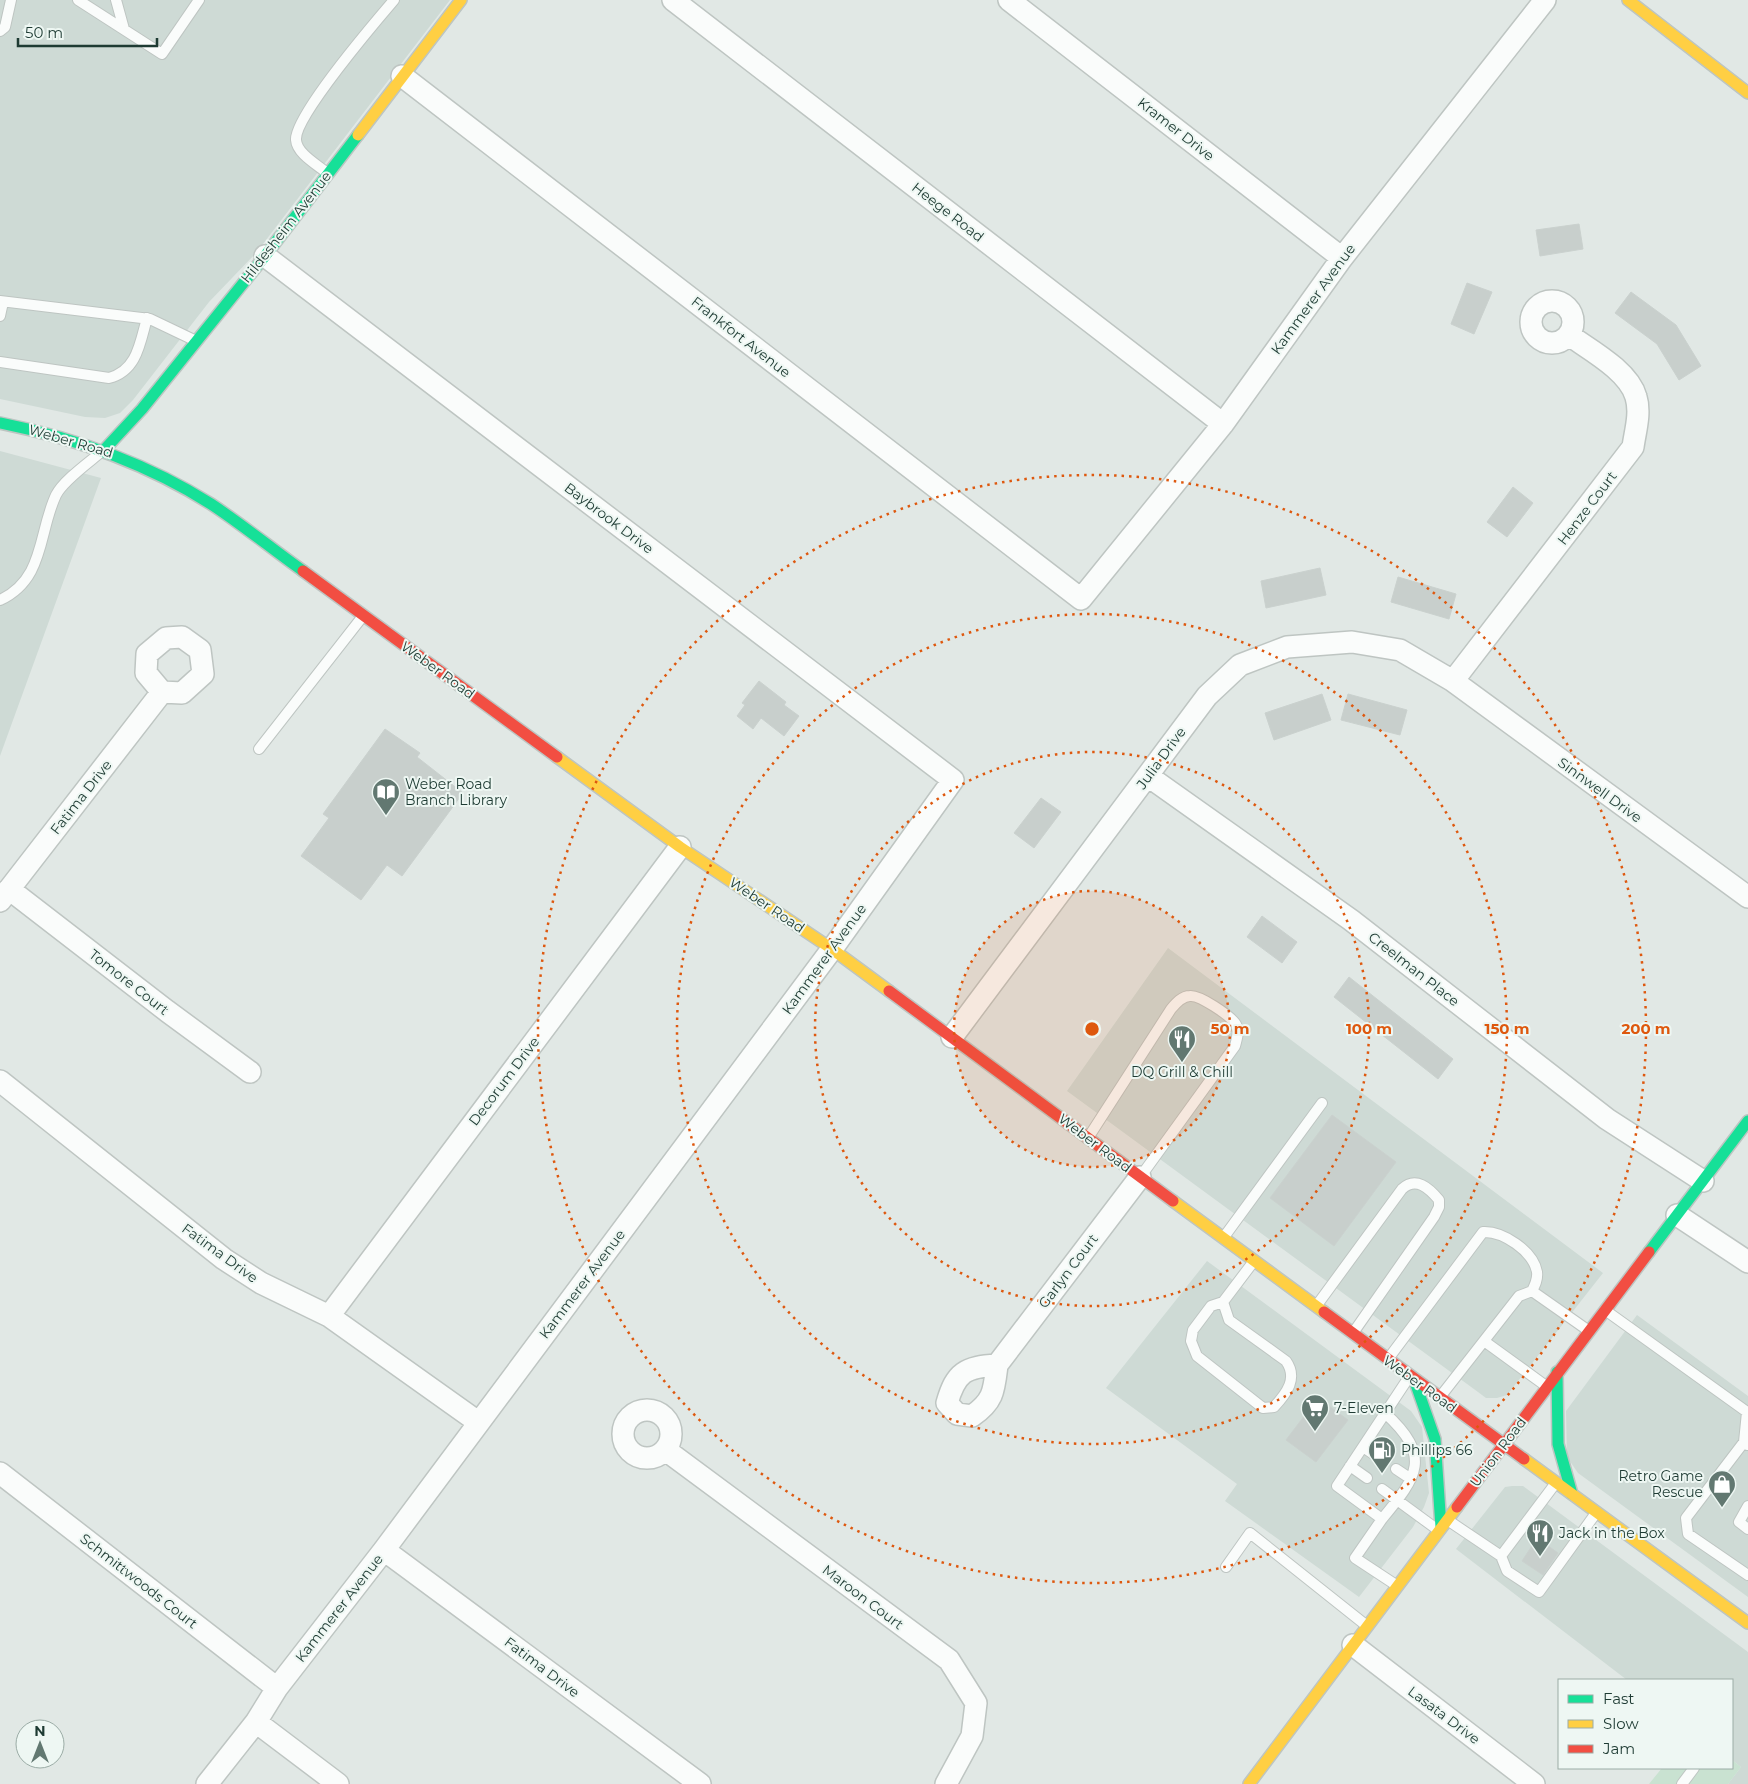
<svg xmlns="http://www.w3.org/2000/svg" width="1748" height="1784" font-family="Montserrat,sans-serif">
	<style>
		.built { fill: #cedad5 }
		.green { fill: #c9e2d1 }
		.building { fill: #c8cfcc; stroke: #cad1ce }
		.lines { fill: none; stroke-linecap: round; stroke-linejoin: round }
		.lane-casing { stroke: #bec5c2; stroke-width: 12 }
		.street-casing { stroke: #bec5c2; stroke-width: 24 }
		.fast-casing { stroke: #bdc5c2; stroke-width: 14 }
		.slow-casing { stroke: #bdc5c2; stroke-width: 14 }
		.jam-casing { stroke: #bdc5c2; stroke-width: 14 }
		.lane { stroke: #fafcfb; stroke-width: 10 }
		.street { stroke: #fafcfb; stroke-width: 21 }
		.fast { stroke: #16e098; stroke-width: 11 }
		.slow { stroke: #ffcf43; stroke-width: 11 }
		.jam { stroke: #f24e42; stroke-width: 11 }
		.ring { fill: none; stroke: #de580e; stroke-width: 2.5; stroke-dasharray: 2.5 5 }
		.labels { text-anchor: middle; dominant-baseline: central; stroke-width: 4; stroke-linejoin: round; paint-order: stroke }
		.street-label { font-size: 14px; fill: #1e3b33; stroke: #eef7f3 }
		.poi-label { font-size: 14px; fill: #1e3b33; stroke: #eef7f3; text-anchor: start }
		.centre { fill: #de580e; stroke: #eef7f3; stroke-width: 2.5 }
		.ring-label { font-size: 15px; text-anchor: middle; font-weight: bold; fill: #de580e; stroke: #eef7f3; stroke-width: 4; stroke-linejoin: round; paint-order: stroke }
	</style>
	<rect width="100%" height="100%" fill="#e1e8e5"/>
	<!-- built -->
	<path class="built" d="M0,0H450L256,253L209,302L133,400L120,413L105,418L85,417L0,399Z
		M0,451L101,478L0,756Z
		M1168,948L1603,1273L1507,1395L1497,1398H1486L1478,1392L1067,1091Z
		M1207,1261L1411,1411L1422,1427L1429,1493L1424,1507L1413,1527L1359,1597L1225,1501L1237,1484L1106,1388Z
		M1637,1315L1748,1396V1597L1578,1473L1567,1457L1566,1411Z
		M1512,1486H1523L1748,1652V1784H1728L1741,1767L1732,1760V1680H1627L1456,1549L1505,1487Z"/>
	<!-- green -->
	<path class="green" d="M1732,1760L1741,1767L1728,1784H1649L1662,1768H1732Z"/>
	<!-- building -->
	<path class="building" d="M1579,224L1583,249L1540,256L1536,230Z
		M1467,283L1492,292L1474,334L1451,324Z
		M1631,292L1676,325L1701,366L1679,380L1657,344L1615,313Z
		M1513,487L1533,503L1507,537L1487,522Z
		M1320,568L1326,595L1266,608L1261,581Z
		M1398,577L1456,594L1449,619L1391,602Z
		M759,681L786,702L784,705L799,716L784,736L761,718L753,729L737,716L745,705L742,703Z
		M1322,694L1331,720L1274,740L1265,713Z
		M1348,694L1407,710L1400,735L1341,720Z
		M385,729L420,753L417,757L463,793L402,876L387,865L361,900L301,856L329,818L323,814Z
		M1041,798L1061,812L1034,848L1014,833Z
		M1262,916L1297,942L1282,963L1247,937Z
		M1349,977L1453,1059L1438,1079L1334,997Z
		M1332,1115L1396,1162L1334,1246L1270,1198Z
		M1318,1398L1348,1420L1316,1462L1286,1440Z
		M1537,1538L1558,1553L1543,1575L1522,1561Z"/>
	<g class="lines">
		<!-- lane casing -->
		<g class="lane-casing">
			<path id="lane" d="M78,0L162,54L199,0
				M116,0L124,29
				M0,31L5,27L11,0
				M327,173C318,165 297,154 296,140C294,117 376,21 394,0
				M0,301L150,319L194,340
				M0,316L3,302
				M0,362L109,378C137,371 140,343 147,318
				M0,600C45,579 38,533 56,495C63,481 88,463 100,453
				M259,749L363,616
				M1088,1138L1171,1009C1176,1003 1182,996 1190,996C1200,995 1229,1015 1235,1023C1240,1029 1237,1039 1235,1046L1141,1176
				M1224,1237L1322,1103
				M1223,1302L1229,1320L1286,1361C1298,1378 1287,1393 1274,1407L1263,1408L1197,1356L1191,1341L1193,1330L1211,1306L1223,1302L1254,1261
				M1317,1305L1402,1189C1416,1176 1429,1188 1439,1200V1207L1434,1217L1353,1333
				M1605,1310L1747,1412L1744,1442
				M1484,1341L1546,1386
				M1388,1359L1483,1232C1503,1231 1533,1251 1537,1272C1538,1279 1535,1285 1532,1291L1589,1331
				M1440,1397L1519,1296L1532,1291
				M1747,1445L1744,1442L1686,1518L1688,1534L1748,1575
				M1363,1447L1381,1459
				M1350,1466L1367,1478
				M1396,1469L1411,1479
				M1382,1489L1438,1530
				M1748,1506L1739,1522L1748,1529
				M1382,1519C1418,1476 1432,1456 1385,1413
				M1449,1521L1501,1556L1555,1484
				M1501,1556L1507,1571L1539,1592L1596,1513
				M1226,1567L1250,1533L1367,1626
				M1396,1585L1355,1558L1382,1519L1337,1486L1409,1377
				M1682,1784L1694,1768"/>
		</g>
		<!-- street casing -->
		<g class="street-casing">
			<path id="street" d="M673,0L1223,424
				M1009,0L1342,258
				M402,76L1081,599L1223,424L1342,258L1545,0
				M1531 322a21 21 0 1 1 42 0a21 21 0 1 1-42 0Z
				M182,637L200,650L203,674L182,693L162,692L146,673L147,654L166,638Z
				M1453,681L1633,447C1635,432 1641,413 1636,397C1629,371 1590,350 1569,335
				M1148,776L1351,920L1607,1119L1703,1181
				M9,889L167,1011L250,1072
				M0,901L162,692
				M952,1037L1207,696L1240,665L1287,647L1352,642L1400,650L1453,681L1748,897
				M0,1081L224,1259L261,1283L329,1316L478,1422
				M1677,1215L1748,1262
				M329,1316L680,847
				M997,1365C994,1390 994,1401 972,1416L957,1414L947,1403C956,1372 965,1367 997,1365L1140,1177
				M623 1434a24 24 0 1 1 48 0a24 24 0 1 1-48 0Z
				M667,1451L949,1660L976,1703L972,1736L946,1784
				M0,1473L277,1688
				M384,1550L700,1784
				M1353,1645L1534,1784
				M256,1722L338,1784
				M207,1784L256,1722L277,1688L384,1550L832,949L953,780L265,256"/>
		</g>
		<!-- fast casing -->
		<g class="fast-casing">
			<path id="fast" d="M0,423C75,438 146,463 211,504C243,525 272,549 303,571
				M105,449L142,409L265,256L358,135
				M1649,1252L1748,1121
				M1557,1372L1558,1444L1572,1494
				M1414,1379L1435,1439L1441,1527"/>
		</g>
		<!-- slow casing -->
		<g class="slow-casing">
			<path id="slow" d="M1628,0L1748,93
				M358,135L461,0
				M557,757L680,847L832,949L889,991
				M1173,1201L1324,1312
				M1524,1459L1748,1623
				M1249,1784L1457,1507"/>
		</g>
		<!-- jam casing -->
		<g class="jam-casing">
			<path id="jam" d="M303,571L557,757
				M889,991L1173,1201
				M1324,1312L1524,1459
				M1457,1507L1649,1252"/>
		</g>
		<!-- lane -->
		<use href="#lane" class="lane"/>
		<!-- street -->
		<use href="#street" class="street"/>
		<!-- fast -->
		<use href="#fast" class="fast"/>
		<!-- slow -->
		<use href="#slow" class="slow"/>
		<!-- jam -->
		<use href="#jam" class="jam"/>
	</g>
	<!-- distance rings -->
	<circle cx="1092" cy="1029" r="138" fill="#de580e" fill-opacity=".12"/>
	<g class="ring">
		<circle cx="1092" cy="1029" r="138"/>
		<circle cx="1092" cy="1029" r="277"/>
		<circle cx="1092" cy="1029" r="415"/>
		<circle cx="1092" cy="1029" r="554"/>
	</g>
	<!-- icons -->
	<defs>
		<g id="library-pin" transform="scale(1.4375)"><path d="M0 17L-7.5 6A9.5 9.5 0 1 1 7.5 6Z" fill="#627871" stroke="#eef7f3"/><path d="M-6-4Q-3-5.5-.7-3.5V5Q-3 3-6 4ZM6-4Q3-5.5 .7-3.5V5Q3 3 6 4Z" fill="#fff"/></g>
		<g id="restaurant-pin" transform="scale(1.4375)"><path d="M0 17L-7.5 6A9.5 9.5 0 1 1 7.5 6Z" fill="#627871" stroke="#eef7f3"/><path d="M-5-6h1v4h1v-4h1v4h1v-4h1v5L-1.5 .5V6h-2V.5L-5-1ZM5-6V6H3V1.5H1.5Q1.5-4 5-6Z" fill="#fff"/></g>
		<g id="supermarket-pin" transform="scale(1.4375)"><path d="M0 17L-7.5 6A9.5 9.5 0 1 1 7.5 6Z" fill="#627871" stroke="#eef7f3"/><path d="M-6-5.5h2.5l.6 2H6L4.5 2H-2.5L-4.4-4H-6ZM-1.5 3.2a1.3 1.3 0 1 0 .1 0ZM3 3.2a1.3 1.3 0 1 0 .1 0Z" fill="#fff"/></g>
		<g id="fuel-pin" transform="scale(1.4375)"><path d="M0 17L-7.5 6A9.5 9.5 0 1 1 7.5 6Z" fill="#627871" stroke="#eef7f3"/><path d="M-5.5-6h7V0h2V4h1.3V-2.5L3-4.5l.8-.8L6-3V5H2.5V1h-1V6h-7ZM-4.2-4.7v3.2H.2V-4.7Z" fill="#fff"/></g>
		<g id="shop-pin" transform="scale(1.4375)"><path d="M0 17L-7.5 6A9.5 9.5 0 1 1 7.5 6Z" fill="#627871" stroke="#eef7f3"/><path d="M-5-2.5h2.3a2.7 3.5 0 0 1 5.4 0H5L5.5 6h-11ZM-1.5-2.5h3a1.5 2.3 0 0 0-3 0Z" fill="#fff"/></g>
	</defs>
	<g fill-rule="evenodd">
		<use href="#library-pin" x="386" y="792"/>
		<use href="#restaurant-pin" x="1182" y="1039"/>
		<use href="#supermarket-pin" x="1315" y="1408"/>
		<use href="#fuel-pin" x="1382" y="1450"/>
		<use href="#shop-pin" x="1722" y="1484"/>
		<use href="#restaurant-pin" x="1540" y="1533"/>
	</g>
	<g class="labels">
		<!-- street labels -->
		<g class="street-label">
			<text transform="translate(1176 129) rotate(38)">Kramer Drive</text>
			<text transform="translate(948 212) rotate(38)">Heege Road</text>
			<text transform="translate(286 227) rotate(-52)">Hildesheim Avenue</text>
			<text transform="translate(1313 299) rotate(-54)">Kammerer Avenue</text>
			<text transform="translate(741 337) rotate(38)">Frankfort Avenue</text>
			<text transform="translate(71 441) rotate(16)">Weber Road</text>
			<text transform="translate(1587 508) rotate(-53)">Henze Court</text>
			<text transform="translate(609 518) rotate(37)">Baybrook Drive</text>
			<text transform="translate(438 670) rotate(36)">Weber Road</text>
			<text transform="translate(1161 758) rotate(-54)">Julia Drive</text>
			<text transform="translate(1600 790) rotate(36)">Sinnwell Drive</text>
			<text transform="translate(81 797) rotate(-52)">Fatima Drive</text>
			<text transform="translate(767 905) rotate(34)">Weber Road</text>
			<text transform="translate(824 959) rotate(-54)">Kammerer Avenue</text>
			<text transform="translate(1414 969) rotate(38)">Creelman Place</text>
			<text transform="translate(129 982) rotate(38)">Tomore Court</text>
			<text transform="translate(504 1081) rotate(-53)">Decorum Drive</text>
			<text transform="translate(1095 1143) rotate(37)">Weber Road</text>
			<text transform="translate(220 1253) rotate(36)">Fatima Drive</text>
			<text transform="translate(1068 1271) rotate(-53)">Garlyn Court</text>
			<text transform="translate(582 1284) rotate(-53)">Kammerer Avenue</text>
			<text transform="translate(1420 1384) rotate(36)">Weber Road</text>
			<text transform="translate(1498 1452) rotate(-53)">Union Road</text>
			<text transform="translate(139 1581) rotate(38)">Schmittwoods Court</text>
			<text transform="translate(863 1597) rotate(37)">Maroon Court</text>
			<text transform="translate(339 1608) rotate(-52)">Kammerer Avenue</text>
			<text transform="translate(542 1667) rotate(37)">Fatima Drive</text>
			<text transform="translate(1444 1715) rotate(37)">Lasata Drive</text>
		</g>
		<!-- poi labels -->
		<g class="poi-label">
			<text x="405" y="784">Weber Road<tspan x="405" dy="16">Branch Library</tspan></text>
			<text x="1182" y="1072" text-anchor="middle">DQ Grill &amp; Chill</text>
			<text x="1334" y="1408">7-Eleven</text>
			<text x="1401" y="1450">Phillips 66</text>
			<text x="1703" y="1476" text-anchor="end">Retro Game<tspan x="1703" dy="16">Rescue</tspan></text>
			<text x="1559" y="1533">Jack in the Box</text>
		</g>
	</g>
	<circle cx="1092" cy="1029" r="8" class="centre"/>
	<g class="ring-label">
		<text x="1230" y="1034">50 m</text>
		<text x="1369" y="1034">100 m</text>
		<text x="1507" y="1034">150 m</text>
		<text x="1646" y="1034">200 m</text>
	</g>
	<!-- legend -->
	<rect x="1558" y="1679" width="175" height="90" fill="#eef7f3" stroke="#9baca6"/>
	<rect x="1568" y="1695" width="25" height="8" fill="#16e098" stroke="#9baca6"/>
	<text x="1603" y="1704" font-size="15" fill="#1e3b33">Fast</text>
	<rect x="1568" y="1720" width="25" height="8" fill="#ffcf43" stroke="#9baca6"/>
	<text x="1603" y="1729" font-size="15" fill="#1e3b33">Slow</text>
	<rect x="1568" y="1745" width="25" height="8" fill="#f24e42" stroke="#9baca6"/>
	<text x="1603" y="1754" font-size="15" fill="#1e3b33">Jam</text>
	<!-- north arrow -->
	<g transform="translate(40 1744)"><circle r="24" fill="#eef7f3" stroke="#9baca6"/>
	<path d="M0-4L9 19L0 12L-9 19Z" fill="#627871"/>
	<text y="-8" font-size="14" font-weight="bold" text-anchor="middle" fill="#1e3b33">N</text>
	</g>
	<!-- scale -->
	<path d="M18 38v8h139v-8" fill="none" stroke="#1e3b33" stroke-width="2.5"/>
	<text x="25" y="38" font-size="15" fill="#1e3b33" stroke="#eef7f3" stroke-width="4" paint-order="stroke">50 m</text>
</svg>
